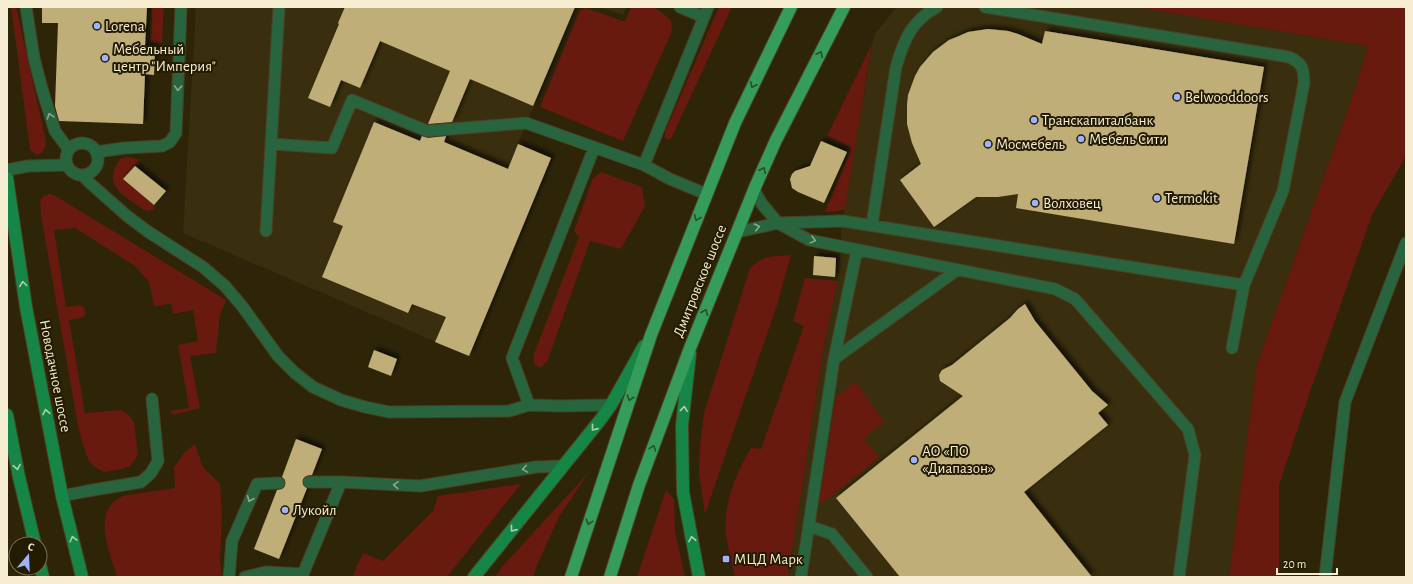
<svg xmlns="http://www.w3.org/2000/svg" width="1413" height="584" font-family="'Alegreya Sans',sans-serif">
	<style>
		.built { fill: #392f0e }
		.green { fill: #671a0d }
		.building { fill: #c0ae78; filter: url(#shadow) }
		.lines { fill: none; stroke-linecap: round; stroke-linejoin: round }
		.lane-casing { stroke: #4a4125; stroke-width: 13 }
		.secondary-casing { stroke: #4a4125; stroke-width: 14 }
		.primary-casing { stroke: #4a4125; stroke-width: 14 }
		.lane { stroke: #28643d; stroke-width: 11 }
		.secondary { stroke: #168647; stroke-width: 12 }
		.primary { stroke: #359c5b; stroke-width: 12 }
		.oneway { stroke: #2b4f25 }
		.oneway2 { stroke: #8fa888 }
		.oneway3 { stroke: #b3cea8 }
		.poi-dot { fill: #9fb3fd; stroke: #241c01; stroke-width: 1.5 }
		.labels { text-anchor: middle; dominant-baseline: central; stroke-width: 4; stroke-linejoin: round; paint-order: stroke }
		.poi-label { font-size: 15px; fill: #f6edd2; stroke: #241c01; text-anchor: start }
		.street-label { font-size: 15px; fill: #f6edd2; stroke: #241c01 }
	</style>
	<defs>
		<filter id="shadow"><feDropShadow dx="3.5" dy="-3.5" stdDeviation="2" flood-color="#0009"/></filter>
	</defs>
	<rect width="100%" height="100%" fill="#2e2509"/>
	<!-- built -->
	<path class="built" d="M196,7H575L518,144L551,158L469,356L183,233Z
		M600,7H626L623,15Z
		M897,7H1135L1368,46L1351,101L1257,364L1229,577H788L825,339L838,281L841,246V232L874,35Z"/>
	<!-- green -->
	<path class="green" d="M11,7H16L46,141C46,152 38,161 30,149Z
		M152,7H164L162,43L151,42Z
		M631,7H652L660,11L671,20L672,31L623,141L540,107L580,10L586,8L625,22Z
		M719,7H732L672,137L669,140L665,138V132Z
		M1135,7H1406V156L1372,215L1311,389L1279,485V577H1229L1257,364L1351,101L1368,46Z
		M872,44L845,210L825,212L848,157L851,147L827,136Z
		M129,157L137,159L139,161L123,179L154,205V209L149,211L144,210C124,195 100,186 121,158Z
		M601,172L642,187L645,206L621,249L590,241L547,362L540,368L534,364V354L579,237L574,231L593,178Z
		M49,194L54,195L226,300L220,315L216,353L190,356L200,408L174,415L169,411L189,408L178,345L198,341L193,310L173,314L171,304L154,306L149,282L135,266L75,228L54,230L66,307L80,305L84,307L86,314L82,318L69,320L85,413L121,410L129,415L134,422L138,455L130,466L122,469L104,472L96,468L89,461L83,445L78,426L41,215L40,200L44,196Z
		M791,255L777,305L705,514L699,474L700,445L704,413L750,268C765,254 772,257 791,255Z
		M805,278L838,281L825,339L788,577H735C732,563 728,549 726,535C723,504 736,473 751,448L761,449L804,326L793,321Z
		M856,382L884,422L864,438L879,458L824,502L819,503L836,397Z
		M195,444L203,467L220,484L222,516L220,559L222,577H117C110,552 90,511 123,496C126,495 131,495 135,494C148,492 162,490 175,488L174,467L184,453Z
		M589,472L559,517L538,563L533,577H495L501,568Z
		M521,484L447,577H352L363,553L383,561L433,511L438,496Z
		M666,490L674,499L675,531L685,577H637Z"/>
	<!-- building -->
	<path class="building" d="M42,7H147L145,46L155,47L154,75L145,74L143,124L59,121L55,106L58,23H42Z
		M345,7H575L533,106L470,79L452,122L428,124L450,71L380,41L360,88L341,80L330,107L308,98L339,24L338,23Z
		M988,29L1008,31L1018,34L1042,44L1045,31L1264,67L1234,244L1016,208L1018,194L998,197H976L934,227L900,180L921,164L912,143L907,124V105L908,95L915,76L920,67L933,52L949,40L959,36L968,32Z
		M374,122L420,141L422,136L428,138L446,136L444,142L508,169L518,144L551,158L469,356L435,342L446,317L412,304L408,313L322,277L343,226L333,222Z
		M821,141L847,152L824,203L798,192L792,188L790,179L792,174L795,171L810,166Z
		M135,166L166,191L154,205L123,179Z
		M814,256L836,258L835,277L813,275Z
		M1025,304L1035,321L1092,391L1108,405L1098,413L1108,425L1024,492L1092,577H900L836,498L963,396L940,381L939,375L942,370L952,365L1010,318L1018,309Z
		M374,350L397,359L391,376L368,367Z
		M296,439L322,449L312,475L306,476L303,479V485L307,488L279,559L254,549L277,490L282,489L285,486V480L282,477Z"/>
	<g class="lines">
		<!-- lane casing -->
		<g class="lane-casing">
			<path id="lane" d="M26,7L34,58L42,89L55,131L69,150
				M680,7L703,17
				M66 159a16 16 0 1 1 32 0a16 16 0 1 1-32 0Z
				M271,144L332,148L352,100L427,131L526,123L644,165L670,179L706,194
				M96,152L124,148L162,146L170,142L176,133L181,7
				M644,165L708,7
				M7,170L28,166L67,165
				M82,175L91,184L126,215L147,231L203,267L225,286L242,306L278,356L295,373L313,387L341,400L365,407L389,412L509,411L529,405L560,406L611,405
				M754,190L762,204L778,223L809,240L1055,289L1075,299L1188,429L1195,455L1179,577
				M872,225L896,67C904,40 911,21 937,7
				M266,231L279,7
				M737,232L778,223L843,221L1244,285L1283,191L1304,83C1304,68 1302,63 1289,57L985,7
				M1232,348L1244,285
				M834,359L957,270
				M529,405L512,358L594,148
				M309,482H341L420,486L536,467L563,466
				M62,496L87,491L141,482L151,473L158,461L152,399
				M809,526L832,534L867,577
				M229,577L232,541L257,484L279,483
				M245,577L266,572L303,574L341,482
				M801,577L834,359L857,250
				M1325,577L1345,402L1406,243"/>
		</g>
		<!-- secondary casing -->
		<g class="secondary-casing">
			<path id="secondary" d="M7,178L26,307L62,496L82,577
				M690,354L682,425L683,492L699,577
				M7,415L19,477L35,544
				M40,565L43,577
				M474,577L601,419L611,405L644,346"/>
		</g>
		<!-- primary casing -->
		<g class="primary-casing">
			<path id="primary" d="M571,577L651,335L735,123L791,7
				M610,577L639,485L690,348L756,185L776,140L844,7"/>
		</g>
		<!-- lane -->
		<use href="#lane" class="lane"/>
		<!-- secondary -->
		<use href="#secondary" class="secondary"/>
		<!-- primary -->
		<use href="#primary" class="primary"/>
	</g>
	<!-- one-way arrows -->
	<defs><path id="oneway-chevron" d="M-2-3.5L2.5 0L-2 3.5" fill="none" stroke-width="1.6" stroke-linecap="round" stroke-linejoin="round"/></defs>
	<g class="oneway">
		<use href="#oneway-chevron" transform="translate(820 54) rotate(-63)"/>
		<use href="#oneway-chevron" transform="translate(753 85) rotate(115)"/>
		<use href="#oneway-chevron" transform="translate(763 170) rotate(-65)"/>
		<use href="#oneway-chevron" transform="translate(697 218) rotate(112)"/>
		<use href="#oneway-chevron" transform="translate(705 312) rotate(-68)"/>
		<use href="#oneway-chevron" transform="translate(630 398) rotate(108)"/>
		<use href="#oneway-chevron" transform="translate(653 448) rotate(-70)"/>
		<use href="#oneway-chevron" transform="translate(589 522) rotate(108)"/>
	</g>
	<g class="oneway2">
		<use href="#oneway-chevron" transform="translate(178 88) rotate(92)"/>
		<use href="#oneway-chevron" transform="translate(50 116) rotate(-108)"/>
		<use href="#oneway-chevron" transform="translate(757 227) rotate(-12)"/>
		<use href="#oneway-chevron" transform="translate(813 240) rotate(15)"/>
		<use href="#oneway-chevron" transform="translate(525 469) rotate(171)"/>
		<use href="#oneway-chevron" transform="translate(396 485) rotate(-177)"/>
		<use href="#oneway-chevron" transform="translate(250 499) rotate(113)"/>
	</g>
	<g class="oneway3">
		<use href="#oneway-chevron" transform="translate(23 284) rotate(-98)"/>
		<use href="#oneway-chevron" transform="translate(684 409) rotate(-84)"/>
		<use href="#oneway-chevron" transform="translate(46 412) rotate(-101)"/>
		<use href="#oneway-chevron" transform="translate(594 428) rotate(129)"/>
		<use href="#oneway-chevron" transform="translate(17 467) rotate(79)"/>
		<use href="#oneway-chevron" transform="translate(513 529) rotate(129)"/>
		<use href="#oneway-chevron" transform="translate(73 539) rotate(-104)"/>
		<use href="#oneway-chevron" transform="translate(692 539) rotate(-100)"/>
	</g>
	<!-- markers -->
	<g class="poi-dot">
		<circle cx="97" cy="26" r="4"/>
		<circle cx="105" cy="58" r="4"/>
		<circle cx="1177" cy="97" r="4"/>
		<circle cx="1034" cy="120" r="4"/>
		<circle cx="1081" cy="139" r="4"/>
		<circle cx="988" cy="144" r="4"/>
		<circle cx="1157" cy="198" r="4"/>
		<circle cx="1035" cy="203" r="4"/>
		<circle cx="914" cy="460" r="4"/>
		<circle cx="285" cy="510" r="4"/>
		<rect x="722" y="555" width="8" height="8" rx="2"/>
	</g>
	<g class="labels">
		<!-- poi labels -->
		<g class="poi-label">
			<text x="105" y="26">Lorena</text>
			<text x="113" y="49">Мебельный<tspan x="113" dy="17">центр "Империя"</tspan></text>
			<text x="1185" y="97">Belwooddoors</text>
			<text x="1042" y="120">Транскапиталбанк</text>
			<text x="1089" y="139">Мебель Сити</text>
			<text x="996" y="144">Мосмебель</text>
			<text x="1165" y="198">Termokit</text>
			<text x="1043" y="203">Волховец</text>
			<text x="922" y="451">АО «ПО<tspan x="922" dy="17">«Диапазон»</tspan></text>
			<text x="293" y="510">Лукойл</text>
			<text x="734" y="559">МЦД Марк</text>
		</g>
		<!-- street labels -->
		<g class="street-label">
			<text transform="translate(700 281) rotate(-68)">Дмитровское шоссе</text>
			<text transform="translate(55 376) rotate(79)">Новодачное шоссе</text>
		</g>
	</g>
	<!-- border -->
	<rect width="1413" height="584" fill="none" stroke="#f6edd2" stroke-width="16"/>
	<!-- north arrow -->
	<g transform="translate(28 556) rotate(19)"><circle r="19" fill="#241c01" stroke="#787055"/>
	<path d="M0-3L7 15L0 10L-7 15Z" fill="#9fb3fd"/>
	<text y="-6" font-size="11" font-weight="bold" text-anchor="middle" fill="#f6edd2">С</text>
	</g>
	<!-- scale -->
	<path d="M1277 568v6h60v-6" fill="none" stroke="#f6edd2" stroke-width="2"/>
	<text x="1283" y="568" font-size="12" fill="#f6edd2" stroke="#241c01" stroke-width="3" paint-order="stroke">20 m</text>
</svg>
